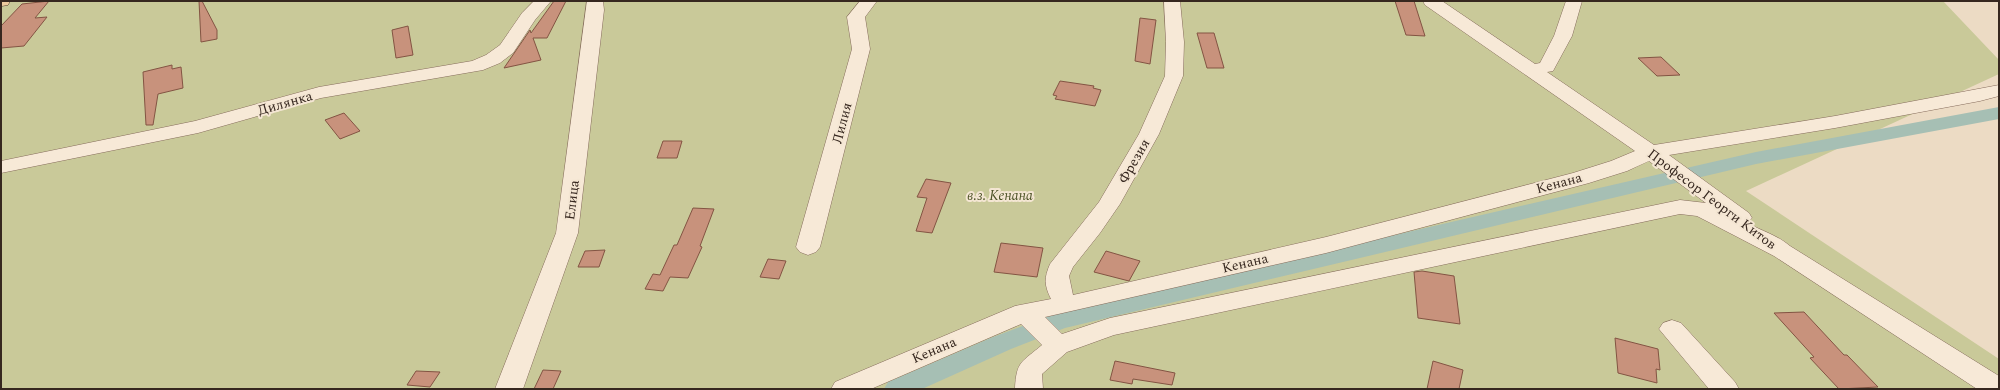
<svg xmlns="http://www.w3.org/2000/svg" width="2000" height="390" font-family="Spectral,serif">
	<style>
		.green { fill: #c9c999 }
		.lines { fill: none; stroke-linecap: round; stroke-linejoin: round }
		.canal { fill: #a6bfb4; fill-rule: evenodd }
		.building { fill: #c8927c; stroke: #835443 }
		.minor-casing { stroke: #866c5c; stroke-width: 1 }
		.major-casing { stroke: #533c30; stroke-width: 1 }
		.minor { fill: #f7e9d7; fill-rule: evenodd }
		.major { fill: #edca9e; fill-rule: evenodd }
		.labels { text-anchor: middle; dominant-baseline: central; stroke-width: 4; stroke-linejoin: round; paint-order: stroke }
		.street-label { font-size: 14px; fill: #36271f; stroke: #f4e6d3 }
		.park-label { font-size: 14px; font-style: italic; fill: #4c5226; stroke: #f4e6d3 }
	</style>
	<rect width="100%" height="100%" fill="#ecdbc4"/>
	<!-- green -->
	<path class="green" d="M1,1H1943L1999,60V74L1746,191L1999,359V389H1Z"/>
	<g class="lines">
		<!-- canal -->
		<path class="canal" d="M1999,107V119L1756,164L1065,328L1011,349L922,389H884L888,382L993,337L1060,312L1756,152Z"/>
	</g>
	<!-- building -->
	<path class="building" d="M49,1L35,18L47,17L24,46L1,48V26L22,4Z
		M199,1H202L217,30V39L201,42Z
		M554,1H566L547,38H533L541,60L504,68L530,30L531,33Z
		M1395,1H1414L1425,36L1406,35Z
		M1140,18L1156,20L1150,64L1135,61Z
		M408,26L413,55L396,58L392,30Z
		M1197,33H1214L1224,68H1207Z
		M1661,57L1680,75L1657,76L1638,58Z
		M172,65V69L181,67L183,88L158,94L153,125H146L143,72Z
		M1060,81L1094,86L1093,88L1101,90L1095,106L1055,99L1057,96L1053,95Z
		M344,113L360,131L340,139L325,120Z
		M663,141H682L677,158H657Z
		M926,179L951,183L932,233L916,231L927,198L917,197Z
		M693,208L714,209L700,246L702,247L688,278L670,277L663,291L645,289L653,274L660,275L674,245H677Z
		M1001,243L1043,248L1037,277L994,272Z
		M605,250L599,267H578L585,251Z
		M1106,251L1140,261L1129,281L1094,272Z
		M768,259L786,261L779,279L760,277Z
		M1422,271L1454,276L1460,324L1418,318L1414,272Z
		M1804,312L1844,355H1847L1878,387L1839,389L1810,358L1814,357L1774,313Z
		M1615,338L1658,349L1660,370L1656,369L1657,383L1618,373Z
		M1115,361L1175,373L1172,385L1133,379L1132,384L1110,380Z
		M1433,361L1463,370L1459,389H1427Z
		M543,370L561,371L553,389H534Z
		M416,371L440,372L430,387L407,385Z"/>
	<g class="lines">
		<!-- minor casing -->
		<g class="minor-casing">
			<path id="minor" d="M534,1H551L535,20L513,53L500,63L483,70L321,98L198,133L1,173V161L195,121L319,87L472,61L486,55L500,45L522,13Z
				M587,1H603L604,10L578,233L523,389H495L556,233Z
				M860,1H877L865,17L870,49L820,247L816,252L808,255L800,252L796,247L852,49L847,17Z
				M1164,1H1180L1184,42L1183,76L1159,134L1120,204L1100,233L1073,267L1069,276L1073,295L1326,237L1573,173L1611,161L1635,151L1425,5L1423,1H1442L1535,64L1540,63L1554,36L1566,1H1582L1572,36L1553,71L1547,72L1654,145L1835,116L1999,85V96L1980,101L1835,128L1669,155L1749,213L1752,218L1747,223C1762,231 1777,235 1790,246L1999,376V389H1977L1774,256L1697,216L1680,214L1114,335L1067,352L1042,374L1043,389H1015C1016,361 1022,362 1042,345L1021,324L871,389H831L835,382L1015,306L1051,299C1044,285 1044,278 1050,264L1099,202L1139,134L1165,76L1166,42ZM1649,161L1706,203L1680,200L1110,318L1062,334L1045,317L1326,253L1589,183L1627,171Z
				M1672,320L1681,323L1735,382L1739,389H1709L1659,329L1663,323Z"/>
		</g>
		<!-- major casing -->
		<g class="major-casing">
			<path id="major" d="M1,1H10L8,5L2,6Z"/>
		</g>
		<!-- minor -->
		<use href="#minor" class="minor"/>
		<!-- major -->
		<use href="#major" class="major"/>
	</g>
	<g class="labels">
		<!-- street labels -->
		<g class="street-label">
			<text transform="translate(285 103) rotate(-16)">Дилянка</text>
			<text transform="translate(842 123) rotate(-75)">Лилия</text>
			<text transform="translate(1134 161) rotate(-60)">Фрезия</text>
			<text transform="translate(1559 183) rotate(-15)">Кенана</text>
			<text transform="translate(1712 199) rotate(37)">Професор Георги Китов</text>
			<text transform="translate(572 200) rotate(-83)">Елица</text>
			<text transform="translate(1245 263) rotate(-13)">Кенана</text>
			<text transform="translate(934 350) rotate(-23)">Кенана</text>
		</g>
		<!-- park labels -->
		<g class="park-label">
			<text x="1000" y="195">в.з. Кенана</text>
		</g>
	</g>
	<!-- border -->
	<rect width="2000" height="390" fill="none" stroke="#36271f" stroke-width="4"/>
</svg>
